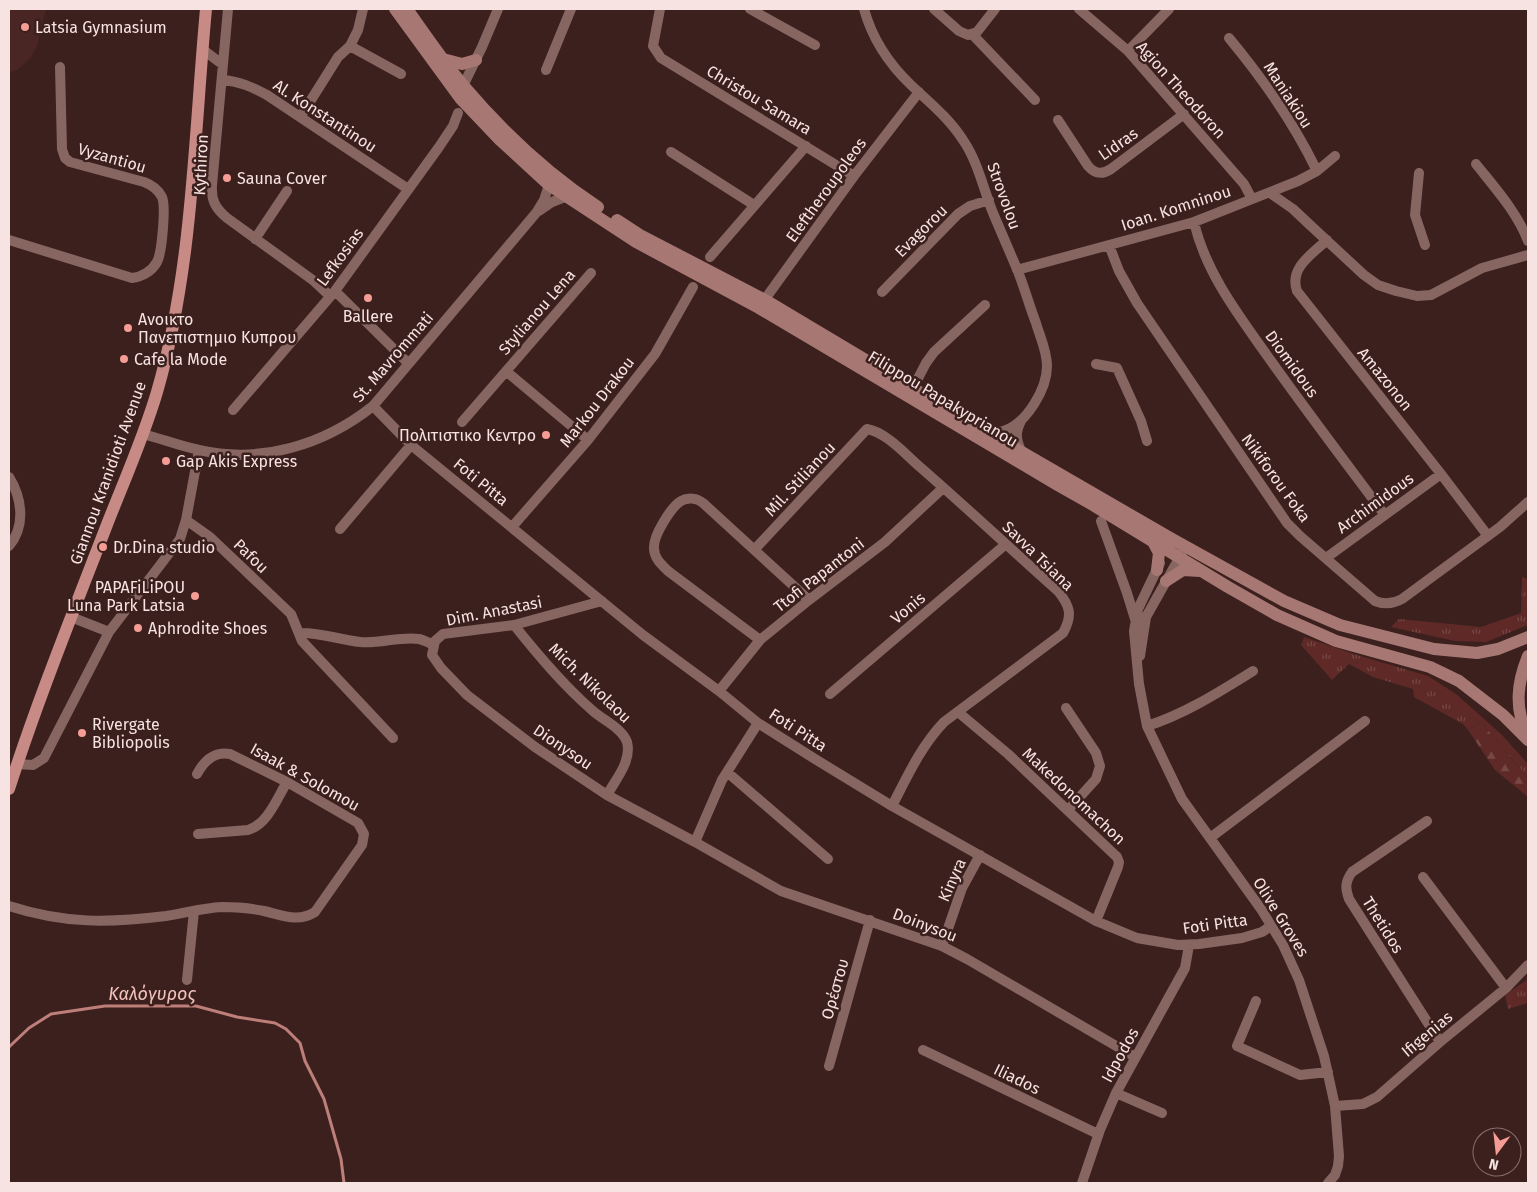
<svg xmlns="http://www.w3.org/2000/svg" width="1537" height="1192" font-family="'Fira Sans',sans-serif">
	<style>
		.built { fill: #492624 }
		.grass { fill: url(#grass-tufts) }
		.forest { fill: url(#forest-firs) }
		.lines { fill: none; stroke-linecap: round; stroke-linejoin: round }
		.stream { stroke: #be7e79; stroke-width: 3 }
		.street { stroke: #876662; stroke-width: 10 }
		.secondary { stroke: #a77873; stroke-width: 12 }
		.primary { stroke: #c88a84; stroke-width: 12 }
		.poi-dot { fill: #f59c94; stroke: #3b201e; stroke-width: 2 }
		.labels { text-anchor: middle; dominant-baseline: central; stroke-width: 5; stroke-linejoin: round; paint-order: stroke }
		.poi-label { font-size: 16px; fill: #f7e3e1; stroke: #3b201e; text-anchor: start }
		.street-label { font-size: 16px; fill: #f7e3e1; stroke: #3b201e }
		.water-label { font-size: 18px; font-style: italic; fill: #f2c1bc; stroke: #3b201e }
	</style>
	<defs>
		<pattern id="grass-tufts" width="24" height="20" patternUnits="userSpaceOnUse" patternTransform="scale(1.25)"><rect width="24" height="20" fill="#5e2926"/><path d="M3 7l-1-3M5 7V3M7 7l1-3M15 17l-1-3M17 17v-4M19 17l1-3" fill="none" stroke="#764845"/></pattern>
		<pattern id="forest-firs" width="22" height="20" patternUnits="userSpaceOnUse" patternTransform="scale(1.25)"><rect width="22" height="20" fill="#5e2926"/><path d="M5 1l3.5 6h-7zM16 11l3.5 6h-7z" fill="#764845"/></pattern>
	</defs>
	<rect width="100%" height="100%" fill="#3b201e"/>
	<!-- built -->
	<path class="built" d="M9,9H46L37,46L30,59L17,70L9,72Z"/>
	<!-- grass -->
	<path class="grass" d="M1522,577L1528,579V625L1486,642L1455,641L1391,627L1399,619L1481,627L1521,613Z
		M1304,637L1357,655L1428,676L1456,694L1502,735L1528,764V778L1481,722L1468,730L1463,724L1414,697L1413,689L1373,677L1349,664L1332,680L1301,645Z
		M1528,979V1003L1508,1009L1505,995Z"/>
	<!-- forest -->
	<path class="forest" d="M1481,722L1528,778V797L1495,770L1468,730Z"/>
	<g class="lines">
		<!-- stream -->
		<path class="stream" d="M9,1047L29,1028L51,1014L105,1006H196L237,1017L275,1023L286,1029L300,1043L305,1061L324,1099L341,1159L344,1183"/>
		<!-- street -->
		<path class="street" d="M228,9L212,185C211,200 215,208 227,218L314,281L330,296
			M660,9L653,46L661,58L854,176
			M750,9L815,45
			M864,9C872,38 889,64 911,85C930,103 949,118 963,140C978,162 983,188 993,213C1001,232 1009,250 1017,269C1024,286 1029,305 1036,323C1040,337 1047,351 1047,366C1047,389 1027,422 1006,430C1000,433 993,432 987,431
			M934,9L959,31L968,35L977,32L995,9
			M1079,9L1128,51L1244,184L1252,199
			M972,34L1035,100
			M1229,38C1263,79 1294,123 1317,171
			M350,46L401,74
			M202,49L222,64
			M1128,51L1169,9
			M546,70L571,9
			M222,80C239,81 252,87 267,95L408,189
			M461,90L482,47L498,9
			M301,116L338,57L350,46L358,30L363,9
			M1058,120L1088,166C1095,174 1102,175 1111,169L1184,114
			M671,152L754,205
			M1476,164C1495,188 1517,212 1528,241
			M1419,173L1415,215L1425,245
			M1270,193L1293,209L1310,225L1364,275L1378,285L1396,291L1417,296L1431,295L1482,268L1528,255
			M539,211L552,202L565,197
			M1194,222C1206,274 1240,317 1271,361C1308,413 1346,463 1384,514
			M255,239L287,191
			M9,240L132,278C142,277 152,271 157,262C162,253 166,206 162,197C158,189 152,185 144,182L70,162L65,158L62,149L60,67
			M1327,240C1311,255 1289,268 1297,291L1441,474L1488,536
			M1109,245L1119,271L1137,303L1287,523L1300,536L1375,601C1385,605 1393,604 1402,599L1500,527L1528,502
			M710,257L806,146
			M1017,270L1194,222L1298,181L1317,171L1335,156
			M335,291L408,363
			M882,292L958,214L970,206L989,200
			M760,306L854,176L919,92
			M1096,364L1117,368L1141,421L1147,441
			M506,371L588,440
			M913,388L926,363L934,352L985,305
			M373,406L411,445L643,635L719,691L758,723L815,759L892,806L1096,921L1137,938L1178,945L1199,944L1242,938L1262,932L1271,926
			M233,410L335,291L439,147L453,126L458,113
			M1021,421C1015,433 1016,439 1021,451
			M462,422L591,273
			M143,434C162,439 180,446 199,450C261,464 324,445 373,406L536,213L544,200L549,185
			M9,477C22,498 26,526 9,546
			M186,520L210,537L291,614L302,641L393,738
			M1101,521L1127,593L1135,619
			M512,527L588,440L655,354L693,287
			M340,529L411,445
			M755,549L867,429C886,432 906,455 920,467C967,508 1012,550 1058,591C1070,606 1073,615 1063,633L944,722C921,746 907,777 892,806
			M1326,558L1441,474
			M1160,563L1138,609L1134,631L1139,684L1147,726L1182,799L1261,909L1283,945L1299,980L1324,1056L1335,1106L1339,1156L1338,1166L1335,1175L1328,1183
			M602,601L514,625L443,634L435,641L432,655L441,668L467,695L535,747L607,795L695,842L781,891L942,946L967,959L1135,1057
			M71,617L109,632
			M514,625C538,655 563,685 593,711C603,720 622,728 627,742C632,761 616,779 607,795
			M299,633C320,632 340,640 360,642C380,644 400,636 419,639C424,640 429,643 434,645
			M760,640L668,571C661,564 654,558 654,548C653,536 671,507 681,501C688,497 697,498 703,503L809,600
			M1140,656L1146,617L1182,553
			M719,691L760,640L809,600L885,542L943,488
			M830,694L1006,544
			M1066,708L1096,753L1100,766L1096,779L1068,810
			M958,712L1008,754L1117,857L1119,862L1118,867L1096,921
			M1147,726C1185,714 1219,692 1253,671
			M17,764L33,765L44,758L109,632L180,539L186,520L199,450
			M727,772L828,859
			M1427,821L1352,872C1345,882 1345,888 1349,899L1440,1042
			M198,834L248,830C268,824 277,798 287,782
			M1210,838L1365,721
			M695,842L722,780L758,723
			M1423,877L1506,988
			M9,906C65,924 109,923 166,916C185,913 203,908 222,907C236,907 250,908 264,911C282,915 298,923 315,912L362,845L364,834L358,823L287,782L230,754C214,751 204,761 197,774
			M942,946L962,888L980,855
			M187,980L194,911
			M1256,1001L1237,1046L1300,1075L1328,1072
			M923,1050L1098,1134
			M829,1066L870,920
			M1116,1093L1162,1113
			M1335,1106L1363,1104L1377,1097L1440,1042L1506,988L1528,965
			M1082,1183L1100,1130L1116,1093L1185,968L1189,945"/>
		<!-- secondary -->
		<path class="secondary" d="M395,9L460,98L500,140L549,185L636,242L759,308L1056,484L1093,505L1228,587L1277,615L1336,641L1430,667L1459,681L1503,715L1528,740
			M407,9C425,34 443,61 463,85C502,131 548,174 598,207
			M443,59L462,64L476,60
			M617,220L640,235L765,300L951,411L1172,539L1284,601L1340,625L1434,649L1477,653L1498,649L1528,637
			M1152,540L1159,553L1157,570
			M1166,581L1183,570L1200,571
			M1528,656C1517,683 1514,709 1528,736"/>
		<!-- primary -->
		<path class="primary" d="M9,789C38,699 74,610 108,522C125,479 144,436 157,392C193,268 194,137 206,9"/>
	</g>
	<!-- markers -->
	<g class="poi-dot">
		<circle cx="25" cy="27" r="5"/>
		<circle cx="227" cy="178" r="5"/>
		<circle cx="368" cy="298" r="5"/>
		<circle cx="128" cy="328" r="5"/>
		<circle cx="124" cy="359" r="5"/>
		<circle cx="546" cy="435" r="5"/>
		<circle cx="166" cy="461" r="5"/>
		<circle cx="103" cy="547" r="5"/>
		<circle cx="195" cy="596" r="5"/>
		<circle cx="138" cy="628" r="5"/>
		<circle cx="82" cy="733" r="5"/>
	</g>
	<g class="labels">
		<!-- poi labels -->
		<g class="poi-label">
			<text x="35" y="27">Latsia Gymnasium</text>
			<text x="237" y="178">Sauna Cover</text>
			<text x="368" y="316" text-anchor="middle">Ballere</text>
			<text x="138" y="319">Ανοικτο<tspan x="138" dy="18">Πανεπιστημιο Κυπρου</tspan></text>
			<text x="134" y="359">Cafe la Mode</text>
			<text x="536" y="435" text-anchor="end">Πολιτιστικο Κεντρο</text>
			<text x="176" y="461">Gap Akis Express</text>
			<text x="113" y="547">Dr.Dina studio</text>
			<text x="185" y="587" text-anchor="end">PAPAFiLiPOU<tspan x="185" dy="18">Luna Park Latsia</tspan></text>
			<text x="148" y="628">Aphrodite Shoes</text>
			<text x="92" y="724">Rivergate<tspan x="92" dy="18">Bibliopolis</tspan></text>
		</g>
		<!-- street labels -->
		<g class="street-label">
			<text transform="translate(1181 90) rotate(48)">Agion Theodoron</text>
			<text transform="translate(1288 95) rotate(57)">Maniakiou</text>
			<text transform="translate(759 100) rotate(31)">Christou Samara</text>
			<text transform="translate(325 116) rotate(33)">Al. Konstantinou</text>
			<text transform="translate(1118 144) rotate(-35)">Lidras</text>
			<text transform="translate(112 158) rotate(16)">Vyzantiou</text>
			<text transform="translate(201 165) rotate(-87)">Kythiron</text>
			<text transform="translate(826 190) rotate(-54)">Eleftheroupoleos</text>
			<text transform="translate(1004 196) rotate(70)">Strovolou</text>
			<text transform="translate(1176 208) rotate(-18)">Ioan. Komninou</text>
			<text transform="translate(921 231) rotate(-45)">Evagorou</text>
			<text transform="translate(340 257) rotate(-54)">Lefkosias</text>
			<text transform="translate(537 312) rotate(-49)">Stylianou Lena</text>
			<text transform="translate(393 357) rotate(-49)">St. Mavrommati</text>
			<text transform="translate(1292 364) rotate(54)">Diomidous</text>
			<text transform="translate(1385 379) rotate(51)">Amazonon</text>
			<text transform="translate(943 399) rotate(31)">Filippou Papakyprianou</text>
			<text transform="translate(597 402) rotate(-52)">Markou Drakou</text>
			<text transform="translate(108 473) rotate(-70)">Giannou Kranidioti Avenue</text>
			<text transform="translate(1276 478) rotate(54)">Nikiforou Foka</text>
			<text transform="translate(800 479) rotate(-47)">Mil. Stilianou</text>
			<text transform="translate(481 482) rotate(39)">Foti Pitta</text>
			<text transform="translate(1375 503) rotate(-36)">Archimidous</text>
			<text transform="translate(251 556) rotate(44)">Pafou</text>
			<text transform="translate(1038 556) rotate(44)">Savva Tsiana</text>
			<text transform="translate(819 575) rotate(-38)">Ttofi Papantoni</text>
			<text transform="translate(908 608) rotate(-40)">Vonis</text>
			<text transform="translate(494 611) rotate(-11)">Dim. Anastasi</text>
			<text transform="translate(590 683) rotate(44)">Mich. Nikolaou</text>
			<text transform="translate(798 730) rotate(33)">Foti Pitta</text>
			<text transform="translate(563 747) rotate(34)">Dionysou</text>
			<text transform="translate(305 777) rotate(29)">Isaak &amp; Solomou</text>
			<text transform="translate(1074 796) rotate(43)">Makedonomachon</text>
			<text transform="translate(952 880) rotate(-66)">Kinyra</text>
			<text transform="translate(1281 917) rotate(58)">Olive Groves</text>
			<text transform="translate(1215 924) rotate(-8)">Foti Pitta</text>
			<text transform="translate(925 925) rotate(21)">Doinysou</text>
			<text transform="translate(1383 925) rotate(58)">Thetidos</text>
			<text transform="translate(835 989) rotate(-74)">Ορέστου</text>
			<text transform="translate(1427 1034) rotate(-40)">Ifigenias</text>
			<text transform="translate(1120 1055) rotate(-61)">Idpodos</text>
			<text transform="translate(1017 1079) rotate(26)">Iliados</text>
		</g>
		<!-- water labels -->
		<g class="water-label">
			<text x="152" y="994">Καλόγυρος</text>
		</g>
	</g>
	<!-- border -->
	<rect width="1537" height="1192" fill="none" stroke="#f7e3e1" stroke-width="20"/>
	<!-- north arrow -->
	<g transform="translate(1497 1152) rotate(195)"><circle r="24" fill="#3b201e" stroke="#866e6c"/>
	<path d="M0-4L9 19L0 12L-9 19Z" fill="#f59c94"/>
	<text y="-8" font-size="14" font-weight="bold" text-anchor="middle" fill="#f7e3e1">N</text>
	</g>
</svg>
